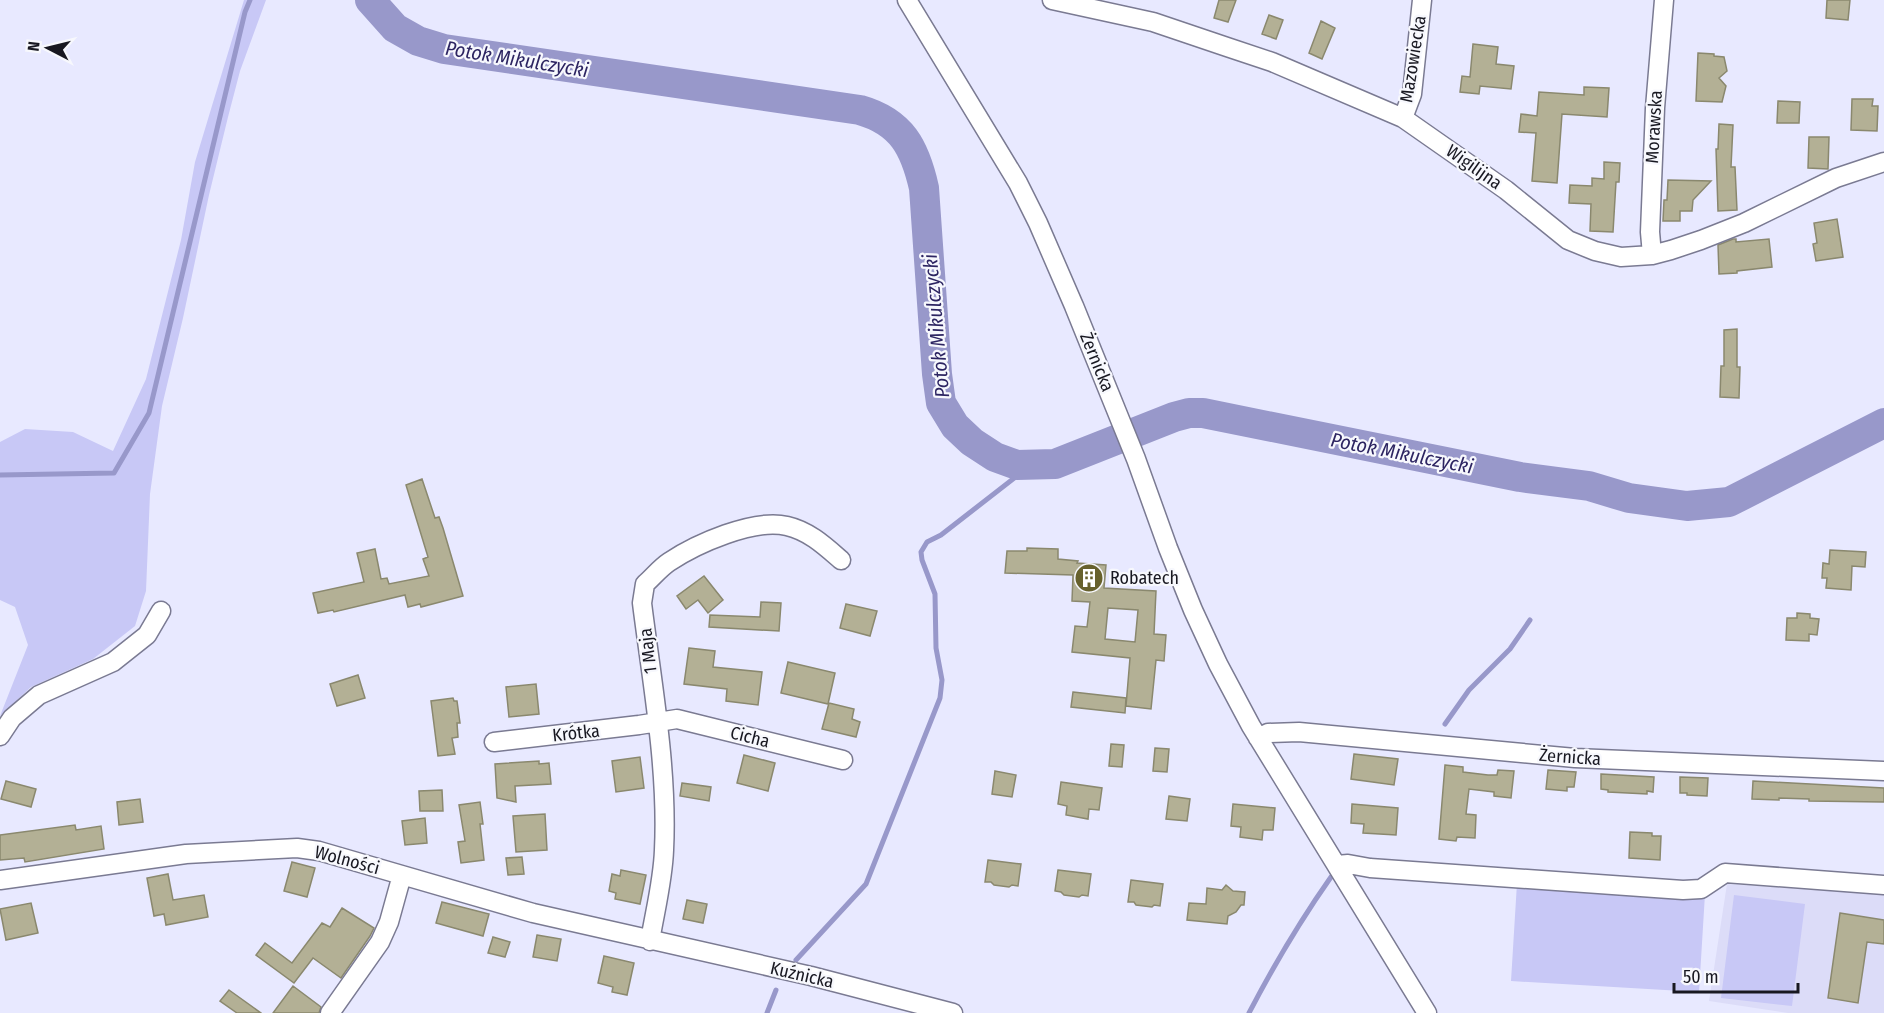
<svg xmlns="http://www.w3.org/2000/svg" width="1884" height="1013" font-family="'Fira Sans Condensed',sans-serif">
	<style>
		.built { fill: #dcdcf8 }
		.green { fill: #c8c8f6 }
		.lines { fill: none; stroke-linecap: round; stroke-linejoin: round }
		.stream { stroke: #9898ca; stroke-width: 5 }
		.river { stroke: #9898ca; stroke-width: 30 }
		.building { fill: #b3b095; stroke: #8a886e; stroke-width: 1.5; fill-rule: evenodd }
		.street-casing { stroke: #7a7a92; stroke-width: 21 }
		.street { stroke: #fff; stroke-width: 18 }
		.labels { text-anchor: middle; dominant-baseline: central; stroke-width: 4.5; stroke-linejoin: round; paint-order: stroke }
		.street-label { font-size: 18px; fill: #181821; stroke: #f7f8fd }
		.poi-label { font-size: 18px; fill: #181821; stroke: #f7f8fd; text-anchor: start }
		.water-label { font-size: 20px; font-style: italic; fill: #2d2562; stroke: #f7f8fd }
	</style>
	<rect width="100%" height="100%" fill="#e8e9ff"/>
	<!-- built -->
	<path class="built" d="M1727,884L1884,894V1013H1788L1709,1001Z"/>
	<!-- green -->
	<path class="green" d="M244,0H266L240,71L228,117L209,195L183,318L162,406L150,494L146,591L135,626L93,659L31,687L0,716L28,645L15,607L0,600V442L25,429L73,432L113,451L146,379L181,240L195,162Z
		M1517,883L1705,894L1699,992L1511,981Z
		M1734,895L1805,904L1792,1006L1721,998Z"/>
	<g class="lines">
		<!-- stream -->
		<path class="stream" d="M0,475L114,473L149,413L245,12L250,0
			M1445,724L1469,690L1510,649L1530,620
			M796,960L866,884L940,698L942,680L936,648L935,594L922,560L921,552L927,542L941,535L1031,465
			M767,1013L776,990
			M1249,1013C1274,965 1300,921 1331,877"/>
		<!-- river -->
		<path class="river" d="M370,0L395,28L418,41L444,49L860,110C902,122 915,148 924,188L937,374L941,403L955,426L972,442L995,457L1017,465L1055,464L1174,417L1189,413H1203L1520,477L1589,486L1629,498L1687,506L1729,502L1884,423"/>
	</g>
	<!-- building -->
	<path class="building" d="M1219,0H1236L1228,22L1214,18Z
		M1827,0H1850L1848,20L1826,18Z
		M1269,15L1283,20L1276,39L1262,34Z
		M1321,21L1335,28L1322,59L1309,53Z
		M1473,44L1498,47L1496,64L1514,66L1511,89L1480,86L1479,94L1460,92L1462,76L1470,77Z
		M1698,53L1714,54V56L1724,57L1727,71L1719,78L1726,86L1722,102L1696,101Z
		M1584,87L1609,88L1607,117L1562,114L1557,183L1532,181L1536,133L1519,132L1521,114L1537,116L1539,92L1584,95Z
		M1852,99H1873L1872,106H1878L1877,131L1851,130Z
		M1778,101L1800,102L1799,123H1777Z
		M1719,124L1733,125L1731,167H1735L1737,210L1718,211L1716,149H1718Z
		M1809,137H1829L1828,169L1808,168Z
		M1604,162L1620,163L1619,182H1616L1613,232L1590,231L1591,204L1569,203L1570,185L1592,186V178L1604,179Z
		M1668,180L1711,181L1693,200L1692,211H1680V221H1663L1664,200H1667Z
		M1837,219L1843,257L1816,261L1813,244L1817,243L1814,223Z
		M1733,239H1736V242L1769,239L1772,267L1737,271V273L1719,274L1718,245Z
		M1737,329V367H1740L1739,398L1720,397L1721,366H1724V330Z
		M422,479L435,518L439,517L443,528L463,596L421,607L420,604L408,607L405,595L334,612L333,610L318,613L313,593L364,582L357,553L375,549L381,579L387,578L389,584L429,576L423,559L428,557L406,485Z
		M1027,548L1058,549V559L1078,561L1077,563L1106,565L1104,588L1156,591L1154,634L1166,635L1164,661L1156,660L1151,709L1126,706L1130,658L1072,652L1075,626L1087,627L1090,602L1072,601L1073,575L1005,573L1007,551H1027ZM1108,608L1138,610L1135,642L1105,639Z
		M1830,550L1866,552L1865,567L1852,566L1851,590L1826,588L1827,578H1822L1823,563L1829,564Z
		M704,576L723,600L708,613L698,600L686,609L677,596Z
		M761,602L781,603L779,631L709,627L710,615L760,617Z
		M846,604L877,611L870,636L840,628Z
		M1797,613L1810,614V618L1819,619L1817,635L1809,634V641L1786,640L1787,618H1797Z
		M689,648L715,651L713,667L762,672L758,705L726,701L727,689L684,684Z
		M788,662L835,673L828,704L781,693Z
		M358,675L365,698L337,706L330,684Z
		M536,684L539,714L509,717L506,687Z
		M1073,692L1126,698L1125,713L1071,707Z
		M453,698L454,701H457L460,723H457L458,737L452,738L455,754L438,756L431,701Z
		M829,703L854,709L852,719L860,722L856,737L822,729Z
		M1111,744L1124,745L1122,767L1109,766Z
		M1155,748L1169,749L1167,772L1153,771Z
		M1354,754L1398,759L1394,785L1351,779Z
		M744,755L775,763L768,791L737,783Z
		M640,757L644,788L616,792L612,761Z
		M539,761V764L549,763L551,784L515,786L516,802L497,798L495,764Z
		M1445,765L1463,767V772L1488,775H1497L1498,770L1514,771L1511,798L1494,796V792L1469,789L1466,814L1476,815L1475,838L1457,837L1456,841L1439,839Z
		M1548,770L1576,772L1574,787H1567V791L1546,789Z
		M995,771L1016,775L1012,797L992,794Z
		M1601,774L1654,777L1653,792L1647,791V794L1608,792V790L1601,789Z
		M1680,777L1708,778L1707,796L1687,795V793H1680Z
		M6,781L36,789L31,807L1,799Z
		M1753,781L1884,788V802L1809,801V799L1779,798V800L1752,799Z
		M1061,782L1102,788L1099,810L1089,809L1088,819L1066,815L1067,806L1058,804Z
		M682,783L711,787L709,801L680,796Z
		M442,790L443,811H420L419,791Z
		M1169,796L1190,799L1187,821L1166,819Z
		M140,799L143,822L119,825L117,802Z
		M480,802L483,824H480L484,860L461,863L458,842L465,841L459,805Z
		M1233,804L1275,808L1273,830H1263L1262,840L1240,837L1241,827L1231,826Z
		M1352,804L1398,808L1396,835L1363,833L1364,824L1351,823Z
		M545,814L547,850L516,852L513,816Z
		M425,818L427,843L405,845L402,821Z
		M75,825L76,830L101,826L104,849L25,862L24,858L0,860V835Z
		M1630,832L1652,833V836H1661L1660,860L1629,858Z
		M522,857L524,874L508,875L506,858Z
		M988,860L1021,864L1018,886L1012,885L1009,887L994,885L991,882H985Z
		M292,862L315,868L307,897L284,891Z
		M621,870L646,875L640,904L615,899L616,893L609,891L612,874L620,876Z
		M1058,870L1091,874L1088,896L1082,895L1079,897L1064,895L1061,892L1055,891Z
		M168,874L173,900L204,895L208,917L166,925L164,914L154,916L147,878Z
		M1131,880L1163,884L1160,906L1154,905L1152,907L1136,905L1134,902H1128Z
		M1226,885L1233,891L1245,892L1244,905H1241L1236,912L1228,916L1227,924L1187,920L1189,903L1206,904L1207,888L1222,890Z
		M687,900L707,904L703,923L683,919Z
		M442,902L489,914L483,936L436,923Z
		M31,903L38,933L6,940L0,909Z
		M342,908L374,928L370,936L341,978L313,958L294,983L256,955L265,943L292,963L322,923L330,927Z
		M1840,913L1884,920V944L1867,942L1858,1003L1828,998Z
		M537,935L561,939L557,961L533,957Z
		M493,937L510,942L505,957L488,953Z
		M604,956L634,963L627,995L612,992L613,987L598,983Z
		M293,986L321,1007L319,1013H273Z
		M229,990L261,1013H237L220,1001Z"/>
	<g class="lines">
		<!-- street casing -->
		<g class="street-casing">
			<path id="street" d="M907,0L1018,183L1038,223L1074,306L1136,459L1168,548L1193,610L1218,664L1251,726L1427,1013
				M1052,0L1153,22L1227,47L1272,62L1403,118L1506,190L1568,240L1595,251L1621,257L1652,255L1671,250L1701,240L1744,223L1836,178L1884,162
				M1403,118L1412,94L1422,0
				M1652,255L1650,232L1655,108L1664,0
				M0,736L12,718L39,695L113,662L147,635L161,611
				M1258,738L1268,733L1299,732L1575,758L1884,771
				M494,742L639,725L677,719L843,760
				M1337,865L1348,864L1370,868L1683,890L1701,889L1725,873L1884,885
				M0,880L186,854L297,848L319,851L533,913L811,976L953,1013
				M650,941C655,911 663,880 664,850C668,769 652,683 642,603L645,584C653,577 660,568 669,562C696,544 754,518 787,526C809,531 825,546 841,560
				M330,1013L380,942L389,922L402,875"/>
		</g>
		<!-- street -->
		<use href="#street" class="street"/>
	</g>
	<!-- icons -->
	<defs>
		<g id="building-disc" transform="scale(1.5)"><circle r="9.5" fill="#67612d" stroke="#f7f8fd"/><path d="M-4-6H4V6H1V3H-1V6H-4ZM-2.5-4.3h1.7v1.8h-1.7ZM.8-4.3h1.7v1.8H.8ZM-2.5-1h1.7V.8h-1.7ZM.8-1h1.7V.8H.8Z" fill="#fff"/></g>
	</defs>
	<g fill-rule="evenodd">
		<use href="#building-disc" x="1089" y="578"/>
	</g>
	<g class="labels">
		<!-- street labels -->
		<g class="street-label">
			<text transform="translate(1413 59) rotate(-81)">Mazowiecka</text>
			<text transform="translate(1654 127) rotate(-87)">Morawska</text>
			<text transform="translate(1474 167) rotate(35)">Wigilijna</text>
			<text transform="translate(1097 362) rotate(68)">Żernicka</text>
			<text transform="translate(648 651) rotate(-97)">1 Maja</text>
			<text transform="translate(576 733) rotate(-6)">Krótka</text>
			<text transform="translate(750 737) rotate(14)">Cicha</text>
			<text transform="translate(1570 757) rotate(4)">Żernicka</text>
			<text transform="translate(347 860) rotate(15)">Wolności</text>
			<text transform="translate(802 975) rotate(13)">Kuźnicka</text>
		</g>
		<!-- poi labels -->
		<g class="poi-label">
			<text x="1110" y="578">Robatech</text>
		</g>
		<!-- water labels -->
		<g class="water-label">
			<text transform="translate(517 59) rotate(9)">Potok Mikulczycki</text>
			<text transform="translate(936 326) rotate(-95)">Potok Mikulczycki</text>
			<text transform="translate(1402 453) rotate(11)">Potok Mikulczycki</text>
		</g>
	</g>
	<!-- north arrow -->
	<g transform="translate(48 48) rotate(277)" stroke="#f7f8fd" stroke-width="4.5" paint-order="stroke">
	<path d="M0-4.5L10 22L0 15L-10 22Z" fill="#181821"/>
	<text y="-9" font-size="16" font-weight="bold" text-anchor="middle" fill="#181821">N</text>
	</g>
	<!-- scale -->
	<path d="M1674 983v9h124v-9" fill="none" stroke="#181821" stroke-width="3"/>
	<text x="1683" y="983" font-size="18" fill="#181821" stroke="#f7f8fd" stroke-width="4.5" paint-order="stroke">50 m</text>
</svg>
